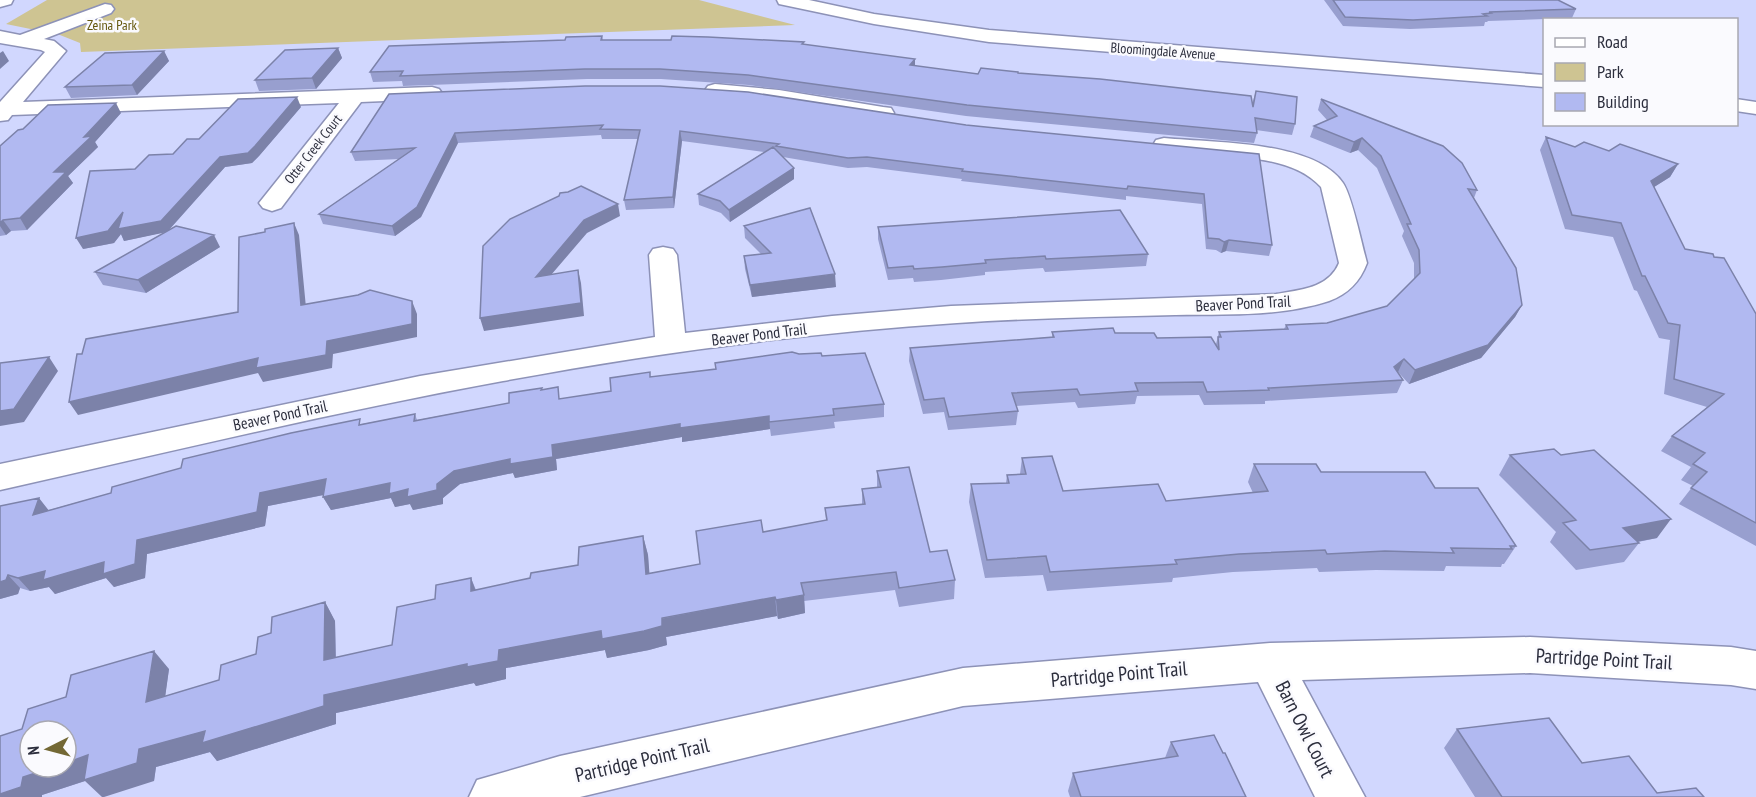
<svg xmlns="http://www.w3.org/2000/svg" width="1756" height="797" font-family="'PT Sans Narrow',sans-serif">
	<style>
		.green { fill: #cec492 }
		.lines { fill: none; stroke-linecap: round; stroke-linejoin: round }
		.minor-casing { stroke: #8d92b7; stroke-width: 3 }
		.minor { fill: #fff; fill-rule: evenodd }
		.wall { fill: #989fcf }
		.shaded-wall { fill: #7c82a9 }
		.building { fill: #b1b9f1; stroke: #7c82a9; stroke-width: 1.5 }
		.labels { text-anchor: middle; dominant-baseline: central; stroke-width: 5; stroke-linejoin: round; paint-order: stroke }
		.far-park-label { font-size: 14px; fill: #63560b; stroke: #fafafe }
		.far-street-label { font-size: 14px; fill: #2c2e3d; stroke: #fafafe }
		.street-label { font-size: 16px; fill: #2c2e3d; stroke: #fafafe }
		.near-street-label { font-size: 20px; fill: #2c2e3d; stroke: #fafafe }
	</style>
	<rect width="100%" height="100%" fill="#d1d7fe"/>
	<!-- green -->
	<path class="green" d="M47,0H699L795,25L81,52L80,43L60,35L6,24Z"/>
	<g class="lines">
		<!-- minor casing -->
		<g class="minor-casing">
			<path id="minor" d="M0,0H13L11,4L0,7Z
				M777,0H809L874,14L989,30L1544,75V87L989,42L874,24L779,4Z
				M105,4L111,5L114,9L111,13L44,39L54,41L66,51L23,102L432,87L439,89L442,93L439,97L432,99L361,102L281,208L272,211L263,208L259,203L339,103L12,115L8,120L0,121V102L45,52L41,50L0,43V31L20,35Z
				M715,84L779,90L883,107L891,108L894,113L891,118L883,119L779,102L708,94L705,90L708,86Z
				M1736,99L1756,102V114L1736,111Z
				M1164,138C1212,143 1314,140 1343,183C1352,196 1362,245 1367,263C1360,282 1348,294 1329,301C1280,317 1226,314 1175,315C1102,317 1029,318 957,323C805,333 652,353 503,381C334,412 167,452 0,490V464L420,376L655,337L649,255L653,249L663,247L673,249L677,255L685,333L832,316L951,306L1276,294C1300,290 1329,288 1339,263L1321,187C1283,146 1207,162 1156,150L1153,145L1156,140Z
				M1530,637L1731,647L1756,651V689L1731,685L1530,673L1302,680L1365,797H1315L1258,682L963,706L580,797H469L477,780L560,756L963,668L1270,643Z"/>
		</g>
		<!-- minor -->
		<use href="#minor" class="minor"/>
	</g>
	<!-- wall -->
	<path class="wall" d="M1324,0H1558L1576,9L1572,18L1488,21L1487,22H1485L1484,26L1410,29L1343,26Z
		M602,36L603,40L804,44L915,66L978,74H1018L1252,104L1256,91L1295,124L1292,135L1256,130L1257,133L1254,143L966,116L749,85L661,79H587L403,86L402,81L373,82L370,72L565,40Z
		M338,48L342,58L316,89L259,91L255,80Z
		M164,51L169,61L137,95L71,98L65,87Z
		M389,94L966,125L1259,154L1272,245L1269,256L1226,251L1221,253L1216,250L1206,249L1202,204L1126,196V200L961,181L962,179L867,167L848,168L783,157L794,168V179L730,222L721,213L699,205L698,194L764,152L682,141L674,208L626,210L624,200L638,139H602L601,135L458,143L421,217L395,236L323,224L319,214L399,159L355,161L351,152Z
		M1321,99L1477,190L1474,198L1522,305L1515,317L1481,358L1409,384L1398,372L1403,380L1397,393L1265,401V404L1204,405L1199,395L1137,396L1135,404L1078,408L1075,402L1016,406L1018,411L1016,425L948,430L944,412L923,414L909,361L910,348L1052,337V332L1115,333L1216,344L1219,332L1284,329L1286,325L1327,323L1387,306L1414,279V263L1402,236L1404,231L1377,168L1358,150L1350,153L1310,137L1314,126L1327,120L1318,110Z
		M301,107L259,156L252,163L225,167L169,230L220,247L146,293L103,285L95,272L165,232L124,241L121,234L114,243L83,249L135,169L173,154L199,139Z
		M121,113L95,142L98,147L68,176L73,183L27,230L11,231L6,235L0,236V146L23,129Z
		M1546,137L1575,147L1609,151L1678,164L1670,177L1654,187L1685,249L1756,314V546L1679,504L1693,486L1681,480L1691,467L1661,451L1672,436L1707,407L1664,394L1670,340L1659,338L1637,291L1634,290L1613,237L1565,229L1540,150Z
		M744,226L836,287L752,297L745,269L744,256L761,254L745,238Z
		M878,227L1148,254L1146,266L1045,272L1043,268L985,272V275L941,280L914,282L913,278L888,280L878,239Z
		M799,354L822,356L884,404V417L834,422L835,428L771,436L770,429L682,442V437L556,459L557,470L515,478L513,473L460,484L443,498V504L413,510L410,504L395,507L391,498L331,510L323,497L324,495L268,506L265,526L147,554L145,578L114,587L106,578L55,594L49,587L30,591L20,588L18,594L0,599V506L49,510L362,424L415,414L417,420L509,403L542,390L561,399L611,391L650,377L716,369Z
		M1510,455H1561L1657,538L1638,542L1639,543L1624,562L1576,570L1550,542L1556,532L1499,475Z
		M1022,458L1063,491L1166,501L1253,493L1248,482L1254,464L1321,472L1435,488L1516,546L1504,564H1502L1501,567L1446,566L1444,571L1376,570L1319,572L1317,568L1233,572L1173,578L1172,582L1047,591L1043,575L985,578L969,502L971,484L1006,483L1007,475L1020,474Z
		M877,471L930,552L955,580L954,599L899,607L895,590L804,601L805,613L778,619L777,616L666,637L667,645L649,650L607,658L605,650L506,668V679L476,686L474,683L336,713V724L217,761L210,752L156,767L154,781H85L42,795L22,729L169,669L165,696L219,680L256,654L271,633L325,602L335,621L336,658L392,645L435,599L471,578L476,590L530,578L578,565L643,536L648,555L649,574L700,564L763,532L826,520L825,508L862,504V489L877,487Z
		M1457,729L1582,763L1657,793L1704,797H1475L1444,748Z
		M1171,742L1245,797H1070L1068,791L1073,773L1165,758Z"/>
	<!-- shaded-wall -->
	<path class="shaded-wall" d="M338,48L342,58L316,89L312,78Z
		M3,51L9,61L0,69V53Z
		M164,51L169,61L137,95L132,85Z
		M915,59V69L910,65Z
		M297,97L301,107L259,156L252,163L225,167L167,232L124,241L121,234L114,243L83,249L76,238L220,157Z
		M116,103L121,113L95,142L98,147L68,176L73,183L27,230L20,218L54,172L84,137Z
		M680,131L682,141L674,208L673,197Z
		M455,133L458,143L421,217L395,236L392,226Z
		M1362,138L1358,150L1350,153L1354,142Z
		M1678,164L1670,177L1643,194L1651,181Z
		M794,168V179L730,222L729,210Z
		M618,204L620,216L587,233L539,289L536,277L584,220Z
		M3,220L11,231L6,235L0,226V223Z
		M294,223L299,235L307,318L301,305Z
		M214,235L220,247L146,293L138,280Z
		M1229,240L1226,251L1221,253L1224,242Z
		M578,270L581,283L584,316L484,331L480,318Z
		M835,274L836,287L752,297L750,285Z
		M412,301L417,314V337L333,354L332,368L263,382L258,373L78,415L69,402L327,341Z
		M1522,305L1515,317L1481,358L1409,384L1415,370Z
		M49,357L58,371L24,422L0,426V411Z
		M1404,359L1398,372L1394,367Z
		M769,416L770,429L682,442V437L556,459L557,470L515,478L513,473L460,484L443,498V504L413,510L410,504L395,507L391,498L331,510L323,497L390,483L437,484L454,471L510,459L552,445L680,424Z
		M326,479L333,493L268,506L265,526L147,554L145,578L114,587L106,578L55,594L49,587L30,591L18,578L137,540L260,493Z
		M39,498L50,512L33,515Z
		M1671,519L1657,538L1609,547L1623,528Z
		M643,536L648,555L651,593L646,574Z
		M8,575L20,588L18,594L0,599V582Z
		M471,578L478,597L471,591Z
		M804,595L805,613L778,619L776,600Z
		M775,597L777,616L666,637L667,645L649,650L607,658L605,650L506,668V679L476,686L474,683L336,713V724L217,761L210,752L156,767L154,781L104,797H102L85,781L42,795V797H0V794L23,777L54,767H66V763L88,755L139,749L324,695L499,650Z
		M325,602L335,621L336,679L324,660Z
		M154,651L169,669L162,720L146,702Z"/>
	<!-- building -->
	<path class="building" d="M1333,0H1558L1576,9L1489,12L1491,13L1483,14L1487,16L1413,20L1345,17Z
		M602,36L601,40H671L672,36L708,37L804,42L802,44L915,59L910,65L978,74L981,68L1018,72V73L1100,79L1251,96L1253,107L1256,91L1297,97L1295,124L1255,118L1257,133L967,105L748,75L660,69H585L400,76L403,71L370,72L389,46L565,40L566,37Z
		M338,48L312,78L255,80L285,50Z
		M164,51L132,85L65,87L105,53Z
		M585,86H660L748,92L966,125L1259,154L1272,245L1229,240L1224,242L1219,239L1208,238L1204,194L1128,186L1127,189L962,171L963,169L867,157L848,158L776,146L779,144L680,131L673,197L624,200L640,130L600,129L603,125L455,133L417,207L392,226L319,214L415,148L351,152L389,94Z
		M297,97L255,146L248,153L220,157L161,221L118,229L123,212L108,231L76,238L90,171L135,169L149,155L173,154L187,139H199L238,99Z
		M1321,99L1443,146L1462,163L1477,190L1468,189L1516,268L1522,305L1488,345L1415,370L1404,359L1394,367L1403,380L1268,388L1269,390L1207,392L1203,382L1135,383L1138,391L1080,395L1077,389L1012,393L1018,411L949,417L944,398L924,400L910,348L1054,337L1052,332L1113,328L1115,333H1154L1157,338L1211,337L1219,350L1218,337H1221L1219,332L1288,329L1286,325L1327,323L1387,306L1420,273L1419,250L1407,224H1411L1381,156L1362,138L1354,142L1314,126L1337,116Z
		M116,103L84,137L92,136L54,172H66L20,218L3,220L0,223V146L18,130L23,129L48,105Z
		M1546,137L1575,147L1584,142L1609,151L1620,144L1678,164L1651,181L1685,249L1713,254L1714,257L1724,258L1756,314V523L1691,488L1707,472L1693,464L1705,453L1672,436L1724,394L1674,379L1680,325L1668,323L1645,276H1642L1621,223L1572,215Z
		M773,147L794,168L729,210L720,201L698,194Z
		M581,186L618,204L584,220L536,277L578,270L581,303L480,318L483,246L510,219L559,196L560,193L568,192Z
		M810,208L835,274L750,285L744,256L771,253L744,226Z
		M1120,210L1148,254L1046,259L1045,256L985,260L986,263L942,267L914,269L913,266L888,268L878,227Z
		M294,223L301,305L358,295L370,290L412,301V324L327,341L326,355L256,368L258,358L69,402L77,354H82L86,339L238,312L239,237L265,232V229Z
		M176,226L214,235L138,280L95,272Z
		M792,352L799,354L821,353L822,356L865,353L884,404L833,409L834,415L769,422V416L680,428V424L552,445L553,457L510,464V459L454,471L437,484V490L407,497L408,489L389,494L390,483L323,497L326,479L260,493L257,512L137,540L135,564L103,574L104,562L43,580L45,571L18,578L8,575L6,580L0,582V506L39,498L33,515L111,493L112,487L181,468L183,459L291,433L360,419L359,425L415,414L414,421L509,403V393L542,388L541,390L558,387L559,399L611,391L610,378L650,372V377L716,369L715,363Z
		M49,357L14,409L0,411V363Z
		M1554,449L1561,455L1594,450L1671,519L1623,528L1639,543L1590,550L1563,523L1576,520L1510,455Z
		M1052,456L1063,491L1158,484L1166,501L1268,491L1254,464H1316L1321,472H1425L1435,488H1478L1516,546H1510L1512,549L1451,548L1454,553L1385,551L1327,554L1325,550L1239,554L1175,560L1177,564L1050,572L1046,556L987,560L971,484L1009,483L1007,475L1026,474L1022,458Z
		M909,467L930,552L947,550L955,580L899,588L896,572L801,583L804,595L776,600L775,597L662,618V626L644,631L602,639L601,631L499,650L498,661L467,667V664L324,695V706L202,743L205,731L139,749L137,763L84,780L88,755L66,763V731H30V767H54L23,777L21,787L0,794V736L22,729L28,709L66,697L71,675L154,651L146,702L219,680L221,665L256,654L258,637L271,633L272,617L325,602L324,660L392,645L397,607L435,599L436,585L471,578V591L530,578L531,573L578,565L579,547L643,536L646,574L700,564L696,531L761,520L763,532L827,520L825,508L865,504L862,489L881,487L877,471Z
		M1549,718L1582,763L1629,756L1657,793L1696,788L1704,797H1502L1457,729Z
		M1214,735L1223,753H1225L1246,797H1081L1073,773L1178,756L1171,742Z"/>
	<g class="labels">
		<!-- far-park labels -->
		<g class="far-park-label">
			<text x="112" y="25">Zeina Park</text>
		</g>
		<!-- far-street labels -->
		<g class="far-street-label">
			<text transform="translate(1163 51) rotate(4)">Bloomingdale Avenue</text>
			<text transform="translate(313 149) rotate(-52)">Otter Creek Court</text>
		</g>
		<!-- street labels -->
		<g class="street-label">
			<text transform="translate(1243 303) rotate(-3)">Beaver Pond Trail</text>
			<text transform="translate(759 334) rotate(-7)">Beaver Pond Trail</text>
			<text transform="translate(280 415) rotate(-12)">Beaver Pond Trail</text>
		</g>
		<!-- near-street labels -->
		<g class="near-street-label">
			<text transform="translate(1604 659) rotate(3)">Partridge Point Trail</text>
			<text transform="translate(1119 674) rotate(-5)">Partridge Point Trail</text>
			<text transform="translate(1305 729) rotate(63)">Barn Owl Court</text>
			<text transform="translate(642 760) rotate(-13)">Partridge Point Trail</text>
		</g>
	</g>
	<!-- legend -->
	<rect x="1543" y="18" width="195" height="108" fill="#fafafe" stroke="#a8a8b1" stroke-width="1.5"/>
	<rect x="1555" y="38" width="30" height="9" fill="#ffffff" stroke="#a8a8b1" stroke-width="1.5"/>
	<text x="1597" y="48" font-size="18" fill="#2c2e3d">Road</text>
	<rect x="1555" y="63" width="30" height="18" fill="#cec492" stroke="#a8a8b1" stroke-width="1.5"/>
	<text x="1597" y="78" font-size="18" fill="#2c2e3d">Park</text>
	<rect x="1555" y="93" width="30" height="18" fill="#b1b9f1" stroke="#a8a8b1" stroke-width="1.5"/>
	<text x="1597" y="108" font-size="18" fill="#2c2e3d">Building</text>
	<!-- north arrow -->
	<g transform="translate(48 749) rotate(264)"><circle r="28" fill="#fafafe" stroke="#a8a8b1" stroke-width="1.5"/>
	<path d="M0-4.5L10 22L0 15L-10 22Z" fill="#736835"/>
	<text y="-9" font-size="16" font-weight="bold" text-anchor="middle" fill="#2c2e3d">N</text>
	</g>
</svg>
